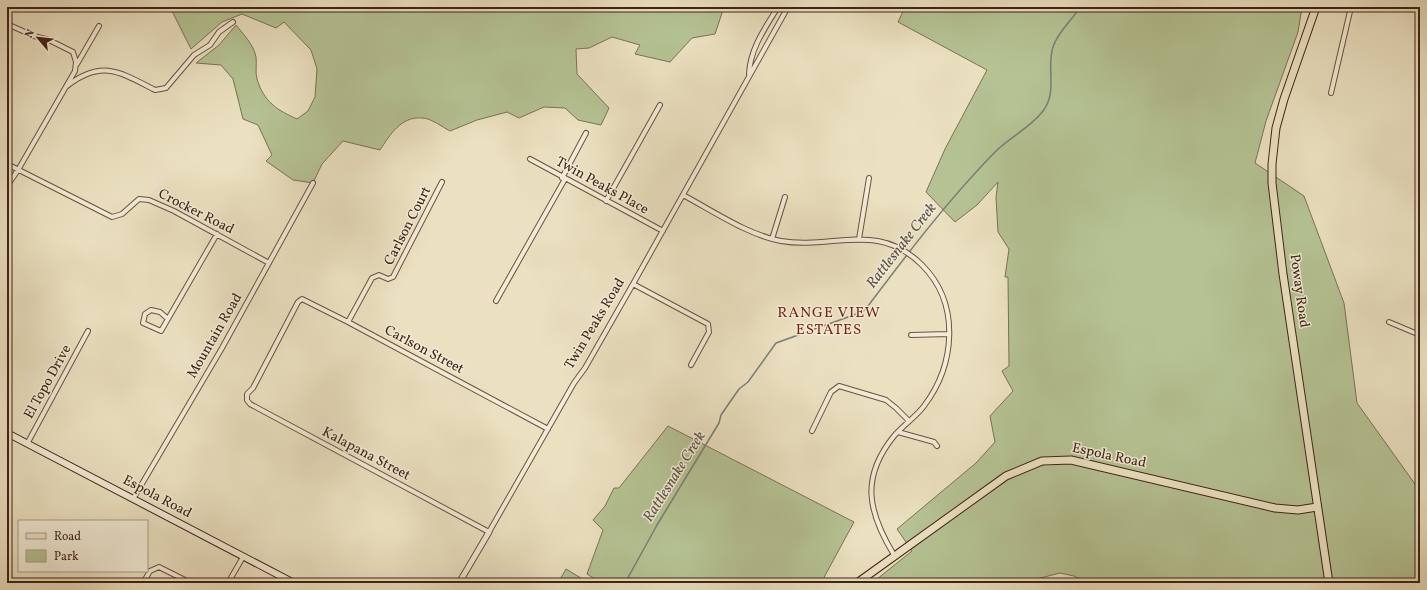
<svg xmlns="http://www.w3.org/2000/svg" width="1427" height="590" font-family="Vollkorn,serif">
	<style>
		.green { fill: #b5c394; stroke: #7a7255 }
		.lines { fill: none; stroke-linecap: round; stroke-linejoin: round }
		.stream { stroke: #777e7a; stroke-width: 1.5 }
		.minor-casing { stroke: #6a5241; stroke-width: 6 }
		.tertiary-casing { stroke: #6a5241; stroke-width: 7 }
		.secondary-casing { stroke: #3f2216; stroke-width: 8 }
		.primary-casing { stroke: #3f2216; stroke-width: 9 }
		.minor { stroke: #f2ecd7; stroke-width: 4 }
		.tertiary { stroke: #f2ecd7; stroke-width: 5 }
		.secondary { stroke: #f2ecd7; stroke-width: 6 }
		.primary { stroke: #ebe1c1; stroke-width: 7 }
		.labels { text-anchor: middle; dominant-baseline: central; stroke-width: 3; stroke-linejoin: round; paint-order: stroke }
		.street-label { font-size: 14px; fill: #3f2216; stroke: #f2ecd7 }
		.water-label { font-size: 15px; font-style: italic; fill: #5b5048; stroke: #f2ecd7 }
		.neighbourhood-label { font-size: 15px; letter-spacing: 1px; fill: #7a1f14; stroke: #f2ecd7 }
	</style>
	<rect width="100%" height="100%" fill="#ebe1c1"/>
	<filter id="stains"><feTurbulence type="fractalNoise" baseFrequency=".005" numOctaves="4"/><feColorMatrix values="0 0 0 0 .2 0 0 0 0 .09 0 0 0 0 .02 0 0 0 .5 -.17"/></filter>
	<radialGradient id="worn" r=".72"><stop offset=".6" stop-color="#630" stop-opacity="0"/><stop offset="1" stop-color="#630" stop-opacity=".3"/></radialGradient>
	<!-- green -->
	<path class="green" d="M170,7H724L715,34L692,38L670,62L635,54L640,45L612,37L589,48L576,49L577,74L609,108L601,125L578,120L565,108L544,107L519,118L507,112L477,120L450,131C442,127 431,118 422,118C401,116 390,135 380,150L343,141L322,164L313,183L293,180L266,161L272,155L258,125L243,119L233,79L221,65L196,63L219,45L236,25C243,34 254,45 256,57C257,64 255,72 257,79C264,102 277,110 297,119L308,111L315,97L317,69L311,50L284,22L276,28L242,14L222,22L191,49Z
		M905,7H1302L1298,32L1266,121L1255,163L1304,196L1344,303L1357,403L1420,491V583H1088L1074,576L1060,573L1021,583H872L912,551L897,529L976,463L995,442L990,416L1013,391L1002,371L1009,366L1008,277H1005L1009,249L998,232L996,197L998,182L977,205L955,222L926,192L945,149L987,70L898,22Z
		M668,426L854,522L821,583H601L587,574L603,530L593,520L605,506L614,488H619Z
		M566,569L589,583H558Z"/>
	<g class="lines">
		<!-- stream -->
		<path class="stream" d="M625,583L657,525L719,423L721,415L739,389L748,382L776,343L862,312L868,306C908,253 948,200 995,152C1010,137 1030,128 1043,111C1058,92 1046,68 1053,47C1058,31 1072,21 1080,7"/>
		<!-- minor casing -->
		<g class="minor-casing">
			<path id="minor" d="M7,24L34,36L49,40L73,52L76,62L75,71L18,170L7,186
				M77,64L99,26
				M749,74C750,49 765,28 778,7
				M67,86C102,59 120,72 155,90L166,88L194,55L210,45L219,32L233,22
				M1331,93L1351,7
				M530,159L663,231
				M7,164L112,217L122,214L139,199L149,200L174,211L269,263
				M562,178L586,133
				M683,195C713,211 748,235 781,241C833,250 877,220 922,265C961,304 955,365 924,406C916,417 903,425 894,436C860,478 868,512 894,555
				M606,201L660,105
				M772,239L785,197
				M859,239L869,178
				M633,284L708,324L709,332L691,365
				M496,301L565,179
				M168,319L160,312L151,310L145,314L143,323L161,331L217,234
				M348,322L372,278L379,275L388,279L393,277L442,182
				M1389,322L1420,335
				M911,335L949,334
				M548,429L348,322L302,299L298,302L253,388L247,394V400L250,404L489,532L574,383L585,368L633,284L788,7
				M812,431L831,392L839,386L886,400L896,408L908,420
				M898,432L934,442L937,446
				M27,444L88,331
				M133,499L222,348L313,183
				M143,583L150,571L159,567L191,583
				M228,583L243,557"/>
		</g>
		<!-- tertiary casing -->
		<g class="tertiary-casing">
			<path id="tertiary" d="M459,583L489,532"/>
		</g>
		<!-- secondary casing -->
		<g class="secondary-casing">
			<path id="secondary" d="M7,433L294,583"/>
		</g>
		<!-- primary casing -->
		<g class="primary-casing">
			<path id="primary" d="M1316,7L1284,99L1276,128L1272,164V183L1283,274L1329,583
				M857,583L1006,476L1042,461L1071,460L1275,508L1298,510L1317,507"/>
		</g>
		<!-- minor -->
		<use href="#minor" class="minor"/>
		<!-- tertiary -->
		<use href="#tertiary" class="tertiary"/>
		<!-- secondary -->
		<use href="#secondary" class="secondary"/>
		<!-- primary -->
		<use href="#primary" class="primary"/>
	</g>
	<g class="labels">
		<!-- street labels -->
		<g class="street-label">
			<text transform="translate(602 186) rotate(29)">Twin Peaks Place</text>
			<text transform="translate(196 212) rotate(27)">Crocker Road</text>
			<text transform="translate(408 226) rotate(-63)">Carlson Court</text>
			<text transform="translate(1299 291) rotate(82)">Poway Road</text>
			<text transform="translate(595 324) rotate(-59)">Twin Peaks Road</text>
			<text transform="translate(215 336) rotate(-60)">Mountain Road</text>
			<text transform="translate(424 350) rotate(28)">Carlson Street</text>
			<text transform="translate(48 382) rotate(-61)">El Topo Drive</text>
			<text transform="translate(366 454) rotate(28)">Kalapana Street</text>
			<text transform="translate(1109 456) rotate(12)">Espola Road</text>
			<text transform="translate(157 497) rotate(28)">Espola Road</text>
		</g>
		<!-- water labels -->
		<g class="water-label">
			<text transform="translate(902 246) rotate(-52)">Rattlesnake Creek</text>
			<text transform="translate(675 477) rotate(-58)">Rattlesnake Creek</text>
		</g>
		<!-- neighbourhood labels -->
		<g class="neighbourhood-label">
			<text x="829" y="313">RANGE VIEW<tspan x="829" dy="17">ESTATES</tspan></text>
		</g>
	</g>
	<!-- margin -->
	<rect width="1427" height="590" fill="none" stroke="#ebe1c1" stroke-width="24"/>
	<rect x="8" y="8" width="1411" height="574" fill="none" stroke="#3f2216" stroke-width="2"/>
	<rect x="12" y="12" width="1403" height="566" fill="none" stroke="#3f2216"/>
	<!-- legend -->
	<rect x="18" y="520" width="130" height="52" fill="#f2ecd7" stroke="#aa9b8a"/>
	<rect x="26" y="533" width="20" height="6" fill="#ebe1c1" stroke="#aa9b8a"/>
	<text x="54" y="540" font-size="12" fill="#3f2216">Road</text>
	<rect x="26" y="550" width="20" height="12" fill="#b5c394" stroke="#aa9b8a"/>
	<text x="54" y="560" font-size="12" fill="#3f2216">Park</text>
	<!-- north arrow -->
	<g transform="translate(38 38) rotate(298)" stroke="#f2ecd7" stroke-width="3" paint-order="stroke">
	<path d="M0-3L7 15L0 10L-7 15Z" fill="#3f2216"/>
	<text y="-6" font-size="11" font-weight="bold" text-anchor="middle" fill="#3f2216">N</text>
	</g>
	<rect width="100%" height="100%" filter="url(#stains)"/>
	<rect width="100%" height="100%" fill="url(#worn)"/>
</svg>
